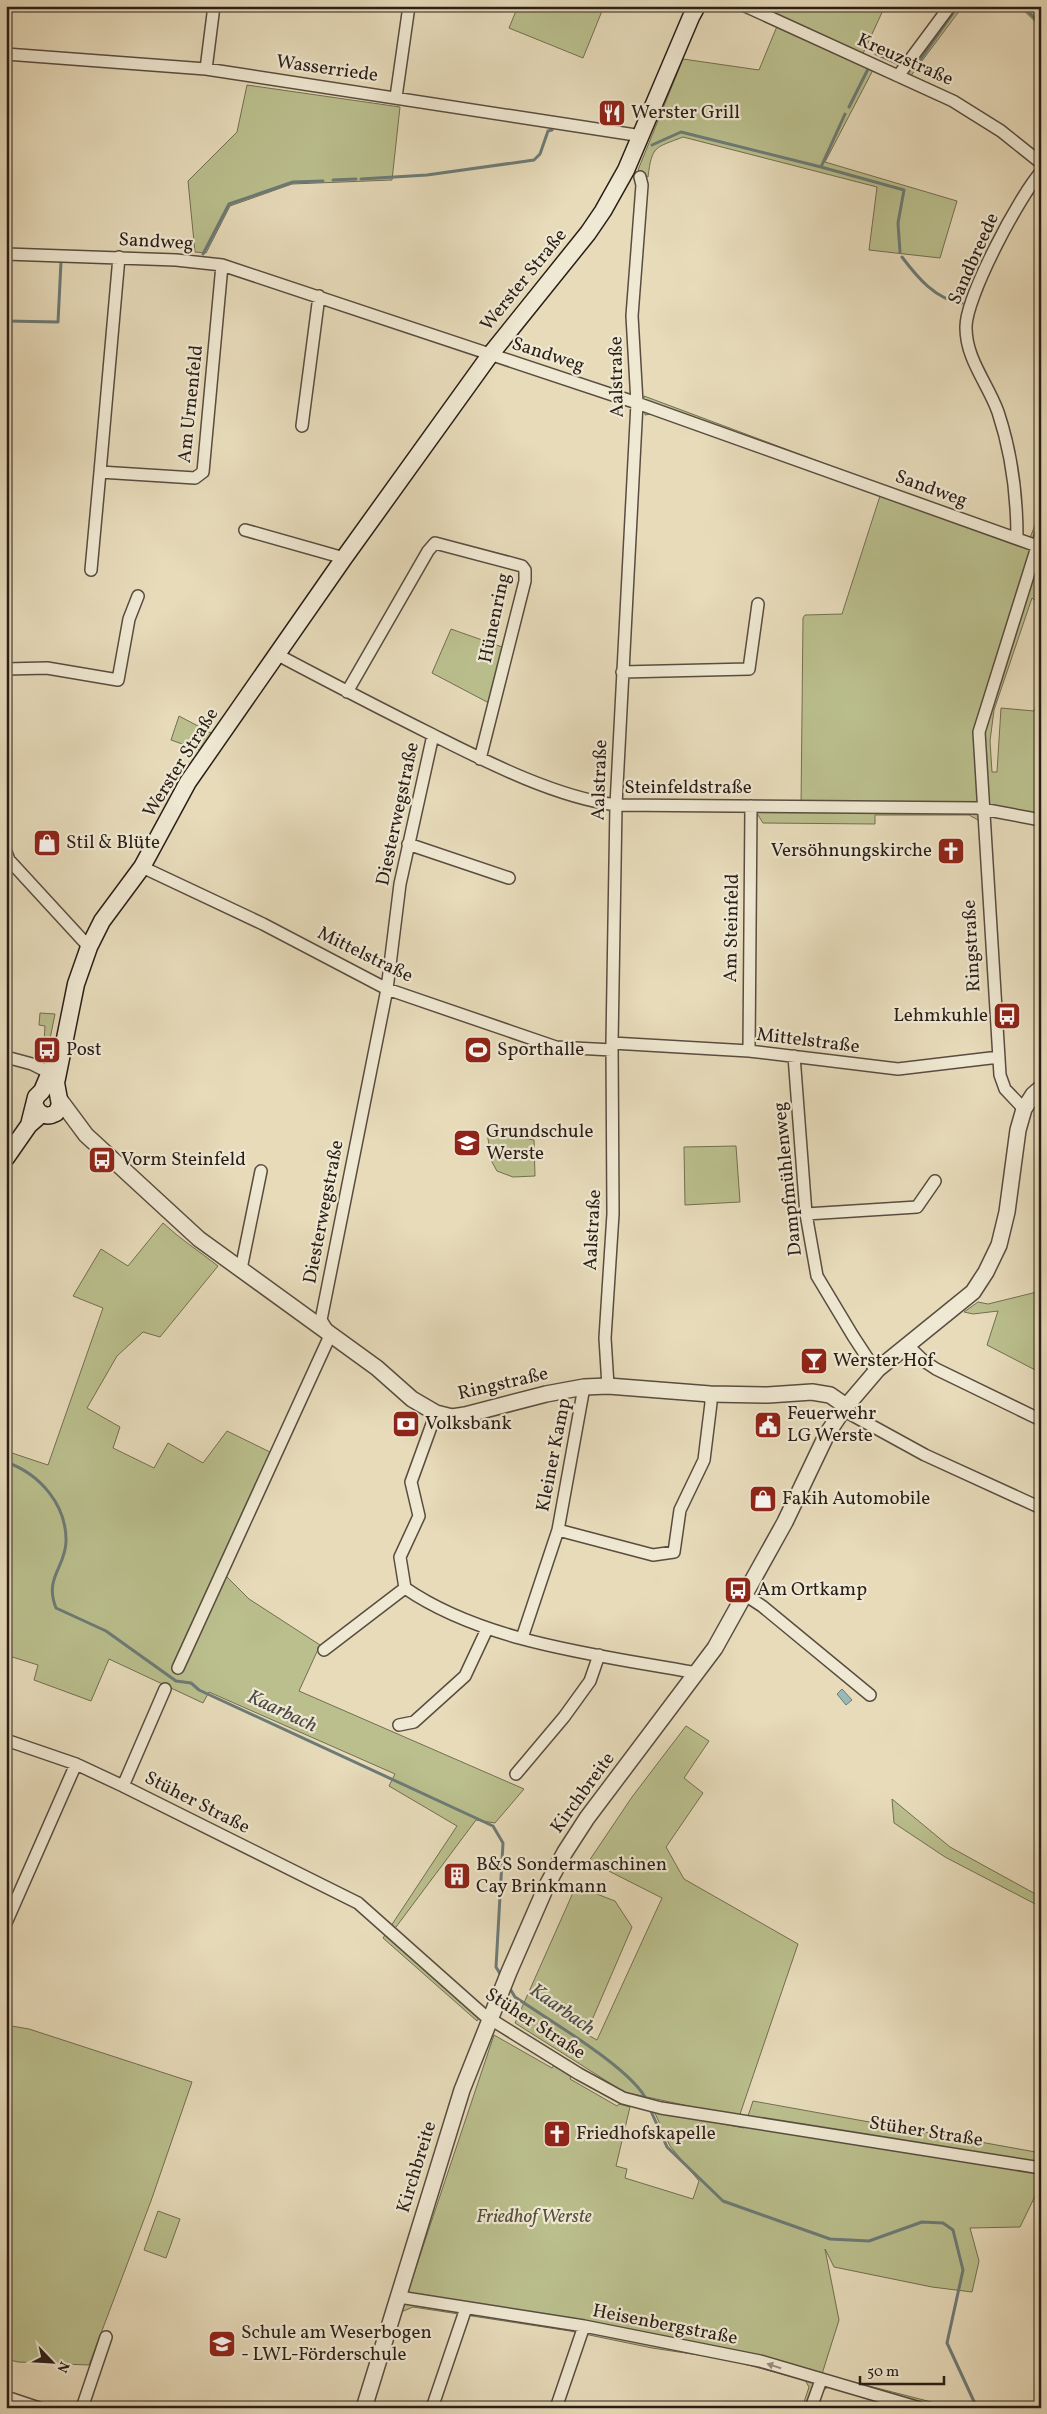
<svg xmlns="http://www.w3.org/2000/svg" width="1047" height="2414" font-family="Vollkorn,serif">
	<style>
		.green { fill: #babf8d; stroke: #726e52 }
		.water { fill: #98b9b6; stroke: #6c7b77 }
		.lines { fill: none; stroke-linecap: round; stroke-linejoin: round }
		.stream { stroke: #6c7b77; stroke-width: 3 }
		.minor-casing { stroke: #594d40; stroke-width: 14 }
		.tertiary-casing { stroke: #594d40; stroke-width: 18 }
		.secondary-casing { stroke: #2a1e18; stroke-width: 19 }
		.minor { stroke: #efe8d2; stroke-width: 11 }
		.tertiary { stroke: #efe8d2; stroke-width: 15 }
		.secondary { stroke: #efe8d2; stroke-width: 16 }
		.oneway { fill: #968d7e }
		.labels { text-anchor: middle; dominant-baseline: central; stroke-width: 4.5; stroke-linejoin: round; paint-order: stroke }
		.street-label { font-size: 19px; fill: #2a1e18; stroke: #efe8d2 }
		.poi-label { font-size: 19px; fill: #2a1e18; stroke: #efe8d2; text-anchor: start }
		.park-label { font-size: 19px; font-style: italic; fill: #554e3b; stroke: #efe8d2 }
		.water-label { font-size: 20px; font-style: italic; fill: #4b4c47; stroke: #efe8d2 }
	</style>
	<rect width="100%" height="100%" fill="#e7dbba"/>
	<filter id="stains"><feTurbulence type="fractalNoise" baseFrequency=".004" numOctaves="4"/><feColorMatrix values="0 0 0 0 .2 0 0 0 0 .09 0 0 0 0 .02 0 0 0 .5 -.17"/></filter>
	<radialGradient id="worn" r=".72"><stop offset=".6" stop-color="#630" stop-opacity="0"/><stop offset="1" stop-color="#630" stop-opacity=".3"/></radialGradient>
	<!-- green -->
	<path class="green" d="M518,6H604L583,58L509,28Z
		M773,6H885L859,62L873,70L825,162L957,201L940,258L869,250L877,187L683,137C655,148 652,145 648,177L638,170L683,59L759,70L780,19L769,14Z
		M945,6H963L910,77L901,72Z
		M1019,6H1037L1041,10V27Z
		M247,85L400,107L392,180L292,184L230,206L206,253L195,252L188,181L237,132Z
		M644,396L1029,540L1041,511V606L1032,598L994,710L990,741L992,772H997L1001,708L1034,711L1035,708L1041,711V818L995,811L978,820L969,815H875V824L763,823L753,807H801L803,618L805,615L842,614L880,496L651,414L645,415Z
		M451,629L502,647L489,703L432,673Z
		M179,716L213,734L202,751L171,740Z
		M40,1013L55,1014L49,1044L44,1042L45,1026L39,1025Z
		M487,1133L534,1140L535,1176L513,1177L497,1171L492,1162Z
		M736,1146L740,1202L685,1205L684,1147Z
		M163,1223C180,1239 199,1251 218,1266L160,1337L143,1332L117,1356L87,1408L120,1427L113,1448L154,1468L168,1443L203,1463L227,1431L270,1452L178,1653L188,1658L224,1574L249,1599L320,1645L299,1691L524,1789L495,1823L476,1820L393,1931L483,2010L477,2021L383,1938L457,1826L389,1786L395,1774L209,1692L203,1703L109,1659L91,1701L34,1680L38,1665L6,1655V1451L48,1465L103,1308L73,1296L101,1249L128,1266Z
		M1041,1291V1373L987,1345L998,1311L973,1314L964,1312L978,1302L988,1304Z
		M686,1726L709,1741L684,1778L703,1793L666,1847L684,1879L798,1944L739,2117L624,2092L515,2023L576,1886L615,1901L632,1927L586,2034L597,2040L662,1898L589,1861L632,1797Z
		M892,1799L950,1847L1041,1897V1907L945,1857L894,1823Z
		M6,2025L29,2029L192,2082L151,2201L89,2365L18,2362L6,2359Z
		M494,2035L552,2068L555,2064L572,2074L570,2079L617,2106L619,2104L630,2107L616,2166L627,2169L625,2178L693,2199L699,2181L670,2146L654,2111L744,2128L753,2101L1041,2153V2184L1020,2227L970,2228L979,2261L972,2292L932,2287L834,2267L825,2249L839,2320L822,2374L955,2408H907L830,2386L822,2391L816,2408H802L809,2387L805,2380L725,2359L652,2348L570,2331L413,2307L401,2312Z
		M158,2211L180,2219L166,2258L144,2250Z"/>
	<!-- water -->
	<path class="water" d="M842,1689L852,1700L846,1705L837,1694Z"/>
	<g class="lines">
		<!-- stream -->
		<path class="stream" d="M1022,6L1041,24
			M876,54L896,63H903
			M918,63L958,6
			M849,107L869,67
			M652,145L681,132L821,167L845,114
			M821,167L904,190L898,223L900,252
			M361,179L427,175L534,160L540,154L548,131L552,130
			M333,180L356,179
			M203,254L229,204L293,182L323,181
			M902,257C917,277 936,300 962,303
			M6,321L58,322L61,262
			M6,1462C40,1474 67,1505 66,1542C65,1568 44,1578 56,1608L106,1631L176,1681L191,1683L199,1690L493,1826L503,1843L496,1967L502,1977
			M509,1987L515,1997C547,2019 633,2069 647,2101
			M650,2109L667,2147L723,2201L830,2239L869,2241L922,2222L943,2223L953,2230L963,2270L947,2343L977,2408"/>
		<!-- minor casing -->
		<g class="minor-casing">
			<path id="minor" d="M745,6L953,101L1001,131L1041,163
				M6,54L206,69L642,136
				M206,69L214,6
				M898,76L950,6
				M396,97L409,6
				M6,254L176,260L222,265L637,403L1037,546
				M119,257L100,472L195,478L203,472L222,265
				M302,426L319,296
				M245,530L344,558
				M1017,538C1017,494 1012,454 998,412C988,384 966,359 966,328C965,298 1020,195 1041,172
				M91,570L100,472
				M278,655C329,682 381,709 433,735C487,762 555,797 616,805L977,808L1041,820
				M6,669L47,668L118,680L129,619L138,596
				M622,672L749,669L758,604
				M347,692L428,551L435,543L522,566L525,570V581L480,759
				M408,844L509,878
				M6,852L9,860L89,947
				M142,867L263,924L387,989L556,1047L612,1050
				M612,1043L749,1051L898,1069L999,1057
				M749,1051L751,806
				M794,1056L806,1214L817,1276L853,1336L872,1365L878,1369
				M6,1057L32,1064L50,1073
				M1024,1109L1005,1089L1000,1075L979,732L1041,534
				M806,1214L917,1207L935,1181
				M241,1269L261,1171
				M907,1345L924,1361L936,1369L1041,1420
				M608,1386L605,1338L613,1214L612,1043L616,805L637,403L632,316L642,185L640,177
				M843,1410L925,1455L1041,1508
				M436,1413L411,1482L419,1516L400,1557L405,1588C483,1642 598,1655 691,1672L696,1675
				M558,1530L653,1555L674,1552L680,1510L704,1460L711,1403L710,1394
				M745,1595L762,1606L870,1695
				M522,1638L558,1530L584,1387
				M324,1650L405,1588
				M178,1668L328,1340L329,1333L321,1320L387,989L400,884L433,735
				M399,1725L414,1722L465,1676L487,1629
				M6,1740L76,1764L123,1786L358,1903L484,2015L579,2074L623,2098L661,2108L1041,2168
				M516,1774L564,1717L590,1681L599,1655
				M123,1786L165,1689
				M6,1923L76,1764
				M399,2297L584,2326L760,2361L920,2408
				M6,2397L39,2408
				M82,2408L106,2337
				M432,2408L466,2308
				M556,2408L584,2326
				M811,2408L821,2380"/>
		</g>
		<!-- tertiary casing -->
		<g class="tertiary-casing">
			<path id="tertiary" d="M60,1100L86,1135L199,1239L377,1368L412,1399L436,1413L452,1417L465,1415L546,1394L584,1387L608,1386L710,1394L768,1395L812,1392L830,1395L846,1406
				M364,2408L462,2090L509,1972L546,1887L565,1852L587,1818L715,1648L785,1522L827,1434L843,1410L878,1369L973,1292L986,1272L999,1245L1007,1212L1018,1130L1024,1109L1033,1095L1041,1088"/>
		</g>
		<!-- secondary casing -->
		<g class="secondary-casing">
			<path id="secondary" d="M35,1106C39,1115 47,1118 56,1113L60,1105L56,1083L76,984L89,947L102,921L142,867L188,782L344,558L490,355L588,233L603,211L626,170L691,17L697,6
				M29,1125L36,1097L42,1091L53,1065
				M6,1158L29,1125L37,1118"/>
		</g>
		<!-- minor -->
		<use href="#minor" class="minor"/>
		<!-- tertiary -->
		<use href="#tertiary" class="tertiary"/>
		<!-- secondary -->
		<use href="#secondary" class="secondary"/>
	</g>
	<!-- one-way arrows -->
	<defs><path id="oneway-solid" d="M-6-.8H1V-3.2L6.5 0L1 3.2V.8H-6Z" transform="scale(1.25)"/></defs>
	<use class="oneway" href="#oneway-solid" transform="translate(774 2366) rotate(-163)"/>
	<!-- icons -->
	<defs>
		<g id="restaurant-square" transform="scale(1.4375)"><rect x="-9" y="-9" width="18" height="18" rx="4" fill="#8f2418" stroke="#efe8d2"/><path d="M-5-6h1v4h1v-4h1v4h1v-4h1v5L-1.5 .5V6h-2V.5L-5-1ZM5-6V6H3V1.5H1.5Q1.5-4 5-6Z" fill="#fff"/></g>
		<g id="shop-square" transform="scale(1.4375)"><rect x="-9" y="-9" width="18" height="18" rx="4" fill="#8f2418" stroke="#efe8d2"/><path d="M-5-2.5h2.3a2.7 3.5 0 0 1 5.4 0H5L5.5 6h-11ZM-1.5-2.5h3a1.5 2.3 0 0 0-3 0Z" fill="#fff"/></g>
		<g id="church-square" transform="scale(1.4375)"><rect x="-9" y="-9" width="18" height="18" rx="4" fill="#8f2418" stroke="#efe8d2"/><path d="M-1.2-6h2.4v3.5h3.3v2.4h-3.3V6h-2.4V-.1h-3.3v-2.4h3.3Z" fill="#fff"/></g>
		<g id="bus-square" transform="scale(1.4375)"><rect x="-9" y="-9" width="18" height="18" rx="4" fill="#8f2418" stroke="#efe8d2"/><path d="M-5-6H5V4H4V6H2V4H-2V6H-4V4H-5ZM-3.5-4V0h7V-4ZM-3.5 1.2v1.5H-2V1.2ZM2 1.2v1.5H3.5V1.2Z" fill="#fff"/></g>
		<g id="stadium-square" transform="scale(1.4375)"><rect x="-9" y="-9" width="18" height="18" rx="4" fill="#8f2418" stroke="#efe8d2"/><path d="M0-5a6.5 5 0 1 0 0 10a6.5 5 0 1 0 0-10ZM-3.5-1.8h7v3.6h-7Z" fill="#fff"/></g>
		<g id="school-square" transform="scale(1.4375)"><rect x="-9" y="-9" width="18" height="18" rx="4" fill="#8f2418" stroke="#efe8d2"/><path d="M0-5L7-2L0 1L-7-2ZM-4 1L0 2.5L4 1V4Q0 6-4 4Z" fill="#fff"/></g>
		<g id="bar-square" transform="scale(1.4375)"><rect x="-9" y="-9" width="18" height="18" rx="4" fill="#8f2418" stroke="#efe8d2"/><path d="M-6-5H6L.8 .8V4.5H3.5V6h-7V4.5H-.8V.8Z" fill="#fff"/></g>
		<g id="bank-square" transform="scale(1.4375)"><rect x="-9" y="-9" width="18" height="18" rx="4" fill="#8f2418" stroke="#efe8d2"/><path d="M-6-4H6V4H-6ZM0-2.3a2.3 2.3 0 1 0 0 4.6a2.3 2.3 0 1 0 0-4.6Z" fill="#fff"/></g>
		<g id="civic-square" transform="scale(1.4375)"><rect x="-9" y="-9" width="18" height="18" rx="4" fill="#8f2418" stroke="#efe8d2"/><path d="M-.6-6.5H3V-4.5H.6V-3L4-1V1h2V6H-6V1h2V-1L-.6-3ZM-1.2 2.5V6h2.4V2.5Z" fill="#fff"/></g>
		<g id="building-square" transform="scale(1.4375)"><rect x="-9" y="-9" width="18" height="18" rx="4" fill="#8f2418" stroke="#efe8d2"/><path d="M-4-6H4V6H1V3H-1V6H-4ZM-2.5-4.3h1.7v1.8h-1.7ZM.8-4.3h1.7v1.8H.8ZM-2.5-1h1.7V.8h-1.7ZM.8-1h1.7V.8H.8Z" fill="#fff"/></g>
	</defs>
	<g fill-rule="evenodd">
		<use href="#restaurant-square" x="612" y="113"/>
		<use href="#shop-square" x="47" y="843"/>
		<use href="#church-square" x="951" y="851"/>
		<use href="#bus-square" x="1007" y="1016"/>
		<use href="#bus-square" x="47" y="1050"/>
		<use href="#stadium-square" x="478" y="1050"/>
		<use href="#school-square" x="467" y="1143"/>
		<use href="#bus-square" x="102" y="1160"/>
		<use href="#bar-square" x="814" y="1361"/>
		<use href="#bank-square" x="406" y="1424"/>
		<use href="#civic-square" x="768" y="1425"/>
		<use href="#shop-square" x="763" y="1499"/>
		<use href="#bus-square" x="738" y="1590"/>
		<use href="#building-square" x="457" y="1876"/>
		<use href="#church-square" x="557" y="2134"/>
		<use href="#school-square" x="222" y="2344"/>
	</g>
	<g class="labels">
		<!-- street labels -->
		<g class="street-label">
			<text transform="translate(905 60) rotate(24)">Kreuzstraße</text>
			<text transform="translate(327 69) rotate(8)">Wasserriede</text>
			<text transform="translate(156 242) rotate(3)">Sandweg</text>
			<text transform="translate(974 259) rotate(-66)">Sandbreede</text>
			<text transform="translate(524 280) rotate(-51)">Werster Straße</text>
			<text transform="translate(548 355) rotate(18)">Sandweg</text>
			<text transform="translate(617 377) rotate(-91)">Aalstraße</text>
			<text transform="translate(191 404) rotate(-84)">Am Urnenfeld</text>
			<text transform="translate(931 489) rotate(20)">Sandweg</text>
			<text transform="translate(495 618) rotate(-78)">Hünenring</text>
			<text transform="translate(181 763) rotate(-58)">Werster Straße</text>
			<text transform="translate(600 780) rotate(-88)">Aalstraße</text>
			<text x="688" y="788">Steinfeldstraße</text>
			<text transform="translate(398 814) rotate(-78)">Diesterwegstraße</text>
			<text transform="translate(732 928) rotate(-89)">Am Steinfeld</text>
			<text transform="translate(972 946) rotate(-93)">Ringstraße</text>
			<text transform="translate(365 955) rotate(26)">Mittelstraße</text>
			<text transform="translate(808 1041) rotate(7)">Mittelstraße</text>
			<text transform="translate(788 1179) rotate(-96)">Dampfmühlenweg</text>
			<text transform="translate(324 1212) rotate(-79)">Diesterwegstraße</text>
			<text transform="translate(593 1230) rotate(-87)">Aalstraße</text>
			<text transform="translate(503 1384) rotate(-13)">Ringstraße</text>
			<text transform="translate(554 1455) rotate(-79)">Kleiner Kamp</text>
			<text transform="translate(583 1793) rotate(-54)">Kirchbreite</text>
			<text transform="translate(197 1803) rotate(27)">Stüher Straße</text>
			<text transform="translate(535 2024) rotate(33)">Stüher Straße</text>
			<text transform="translate(926 2132) rotate(9)">Stüher Straße</text>
			<text transform="translate(417 2167) rotate(-73)">Kirchbreite</text>
			<text transform="translate(665 2325) rotate(11)">Heisenbergstraße</text>
		</g>
		<!-- poi labels -->
		<g class="poi-label">
			<text x="631" y="113">Werster Grill</text>
			<text x="66" y="843">Stil &amp; Blüte</text>
			<text x="932" y="851" text-anchor="end">Versöhnungskirche</text>
			<text x="988" y="1016" text-anchor="end">Lehmkuhle</text>
			<text x="66" y="1050">Post</text>
			<text x="497" y="1050">Sporthalle</text>
			<text x="486" y="1132">Grundschule<tspan x="486" dy="22">Werste</tspan></text>
			<text x="121" y="1160">Vorm Steinfeld</text>
			<text x="833" y="1361">Werster Hof</text>
			<text x="787" y="1414">Feuerwehr<tspan x="787" dy="22">LG Werste</tspan></text>
			<text x="425" y="1424">Volksbank</text>
			<text x="782" y="1499">Fakih Automobile</text>
			<text x="757" y="1590">Am Ortkamp</text>
			<text x="476" y="1865">B&amp;S Sondermaschinen<tspan x="476" dy="22">Cay Brinkmann</tspan></text>
			<text x="576" y="2134">Friedhofskapelle</text>
			<text x="241" y="2333">Schule am Weserbogen<tspan x="241" dy="22">- LWL-Förderschule</tspan></text>
		</g>
		<!-- park labels -->
		<g class="park-label">
			<text x="534" y="2217">Friedhof Werste</text>
		</g>
		<!-- water labels -->
		<g class="water-label">
			<text transform="translate(282 1712) rotate(25)">Kaarbach</text>
			<text transform="translate(562 2010) rotate(35)">Kaarbach</text>
		</g>
	</g>
	<!-- margin -->
	<rect width="1047" height="2414" fill="none" stroke="#e7dbba" stroke-width="25"/>
	<rect x="8" y="8" width="1032" height="2399" fill="none" stroke="#2a1e18" stroke-width="2.5"/>
	<rect x="12" y="12" width="1022" height="2389" fill="none" stroke="#2a1e18"/>
	<!-- north arrow -->
	<g transform="translate(52 2362) rotate(115)" stroke="#efe8d2" stroke-width="4" paint-order="stroke">
	<path d="M0-4L9 19L0 12L-9 19Z" fill="#2a1e18"/>
	<text y="-8" font-size="14" font-weight="bold" text-anchor="middle" fill="#2a1e18">N</text>
	</g>
	<!-- scale -->
	<path d="M860 2376v8h84v-8" fill="none" stroke="#2a1e18" stroke-width="2.5"/>
	<text x="867" y="2376" font-size="15" fill="#2a1e18" stroke="#efe8d2" stroke-width="4" paint-order="stroke">50 m</text>
	<rect width="100%" height="100%" filter="url(#stains)"/>
	<rect width="100%" height="100%" fill="url(#worn)"/>
</svg>
